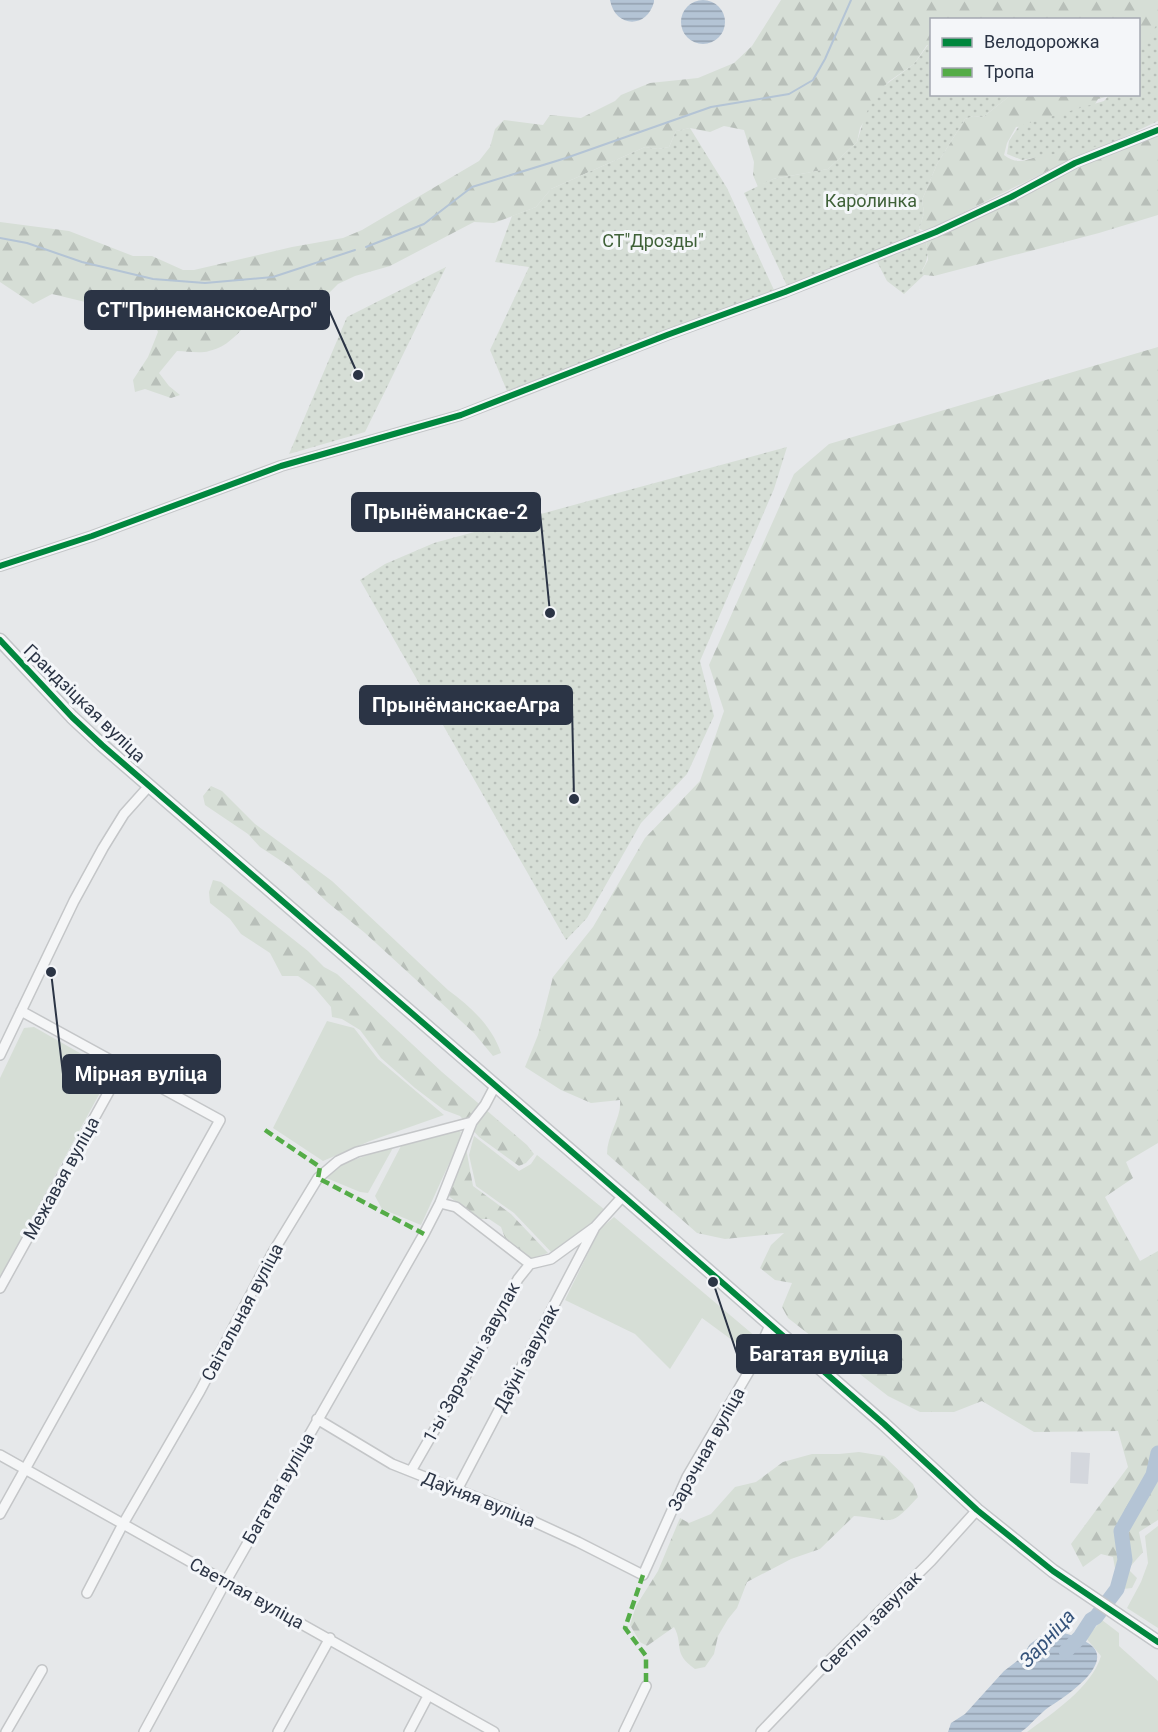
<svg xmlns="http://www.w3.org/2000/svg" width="1158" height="1732" font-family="Roboto,sans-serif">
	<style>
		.built { fill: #d4d7dd }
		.grass { fill: #d6ded6 }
		.forest { fill: url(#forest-firs); fill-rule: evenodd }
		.garden { fill: url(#garden-dots) }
		.water { fill: url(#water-rules) }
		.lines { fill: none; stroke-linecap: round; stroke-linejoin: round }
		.stream { stroke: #b4c4d5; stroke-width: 2 }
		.river { stroke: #b4c4d5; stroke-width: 15 }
		.minor-casing { stroke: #c4c6c8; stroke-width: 12 }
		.major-casing { stroke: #c2c5c8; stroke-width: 15 }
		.minor { stroke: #f5f6f7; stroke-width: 9 }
		.major { stroke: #f8f8f8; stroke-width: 12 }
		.quiet { stroke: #54ac47; stroke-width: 4.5; stroke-dasharray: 9 4.5; stroke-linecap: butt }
		.cycleway-casing { stroke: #f4f6f9; stroke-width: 10 }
		.cycleway { stroke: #00873e; stroke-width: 6 }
		.labels { text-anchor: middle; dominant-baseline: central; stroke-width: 6; stroke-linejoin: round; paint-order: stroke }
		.park-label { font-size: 18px; fill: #3f6138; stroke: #f4f6f9 }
		.street-label { font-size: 18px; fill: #2b3445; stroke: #f4f6f9 }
		.water-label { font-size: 20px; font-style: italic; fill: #34527a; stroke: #f4f6f9 }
		.leader { fill: none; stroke: #2b3445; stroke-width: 2 }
		.callout-dot { fill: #2b3445; stroke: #f4f6f9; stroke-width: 2 }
		.callout { fill: #2b3445; stroke: #2b3445; stroke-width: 2 }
		.callout-label { font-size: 20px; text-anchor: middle; font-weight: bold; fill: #fff }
	</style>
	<defs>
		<pattern id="forest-firs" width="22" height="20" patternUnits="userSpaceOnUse" patternTransform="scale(1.5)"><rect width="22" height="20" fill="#d6ded6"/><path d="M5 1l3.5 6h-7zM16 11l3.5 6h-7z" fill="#b8bfb9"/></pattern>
		<pattern id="garden-dots" width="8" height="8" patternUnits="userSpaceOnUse" patternTransform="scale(1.5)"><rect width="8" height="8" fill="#d6ded6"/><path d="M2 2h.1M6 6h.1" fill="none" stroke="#b8bfb9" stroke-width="1.8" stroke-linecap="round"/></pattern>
		<pattern id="water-rules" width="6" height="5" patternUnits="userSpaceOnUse" patternTransform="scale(1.5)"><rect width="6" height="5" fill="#b4c4d5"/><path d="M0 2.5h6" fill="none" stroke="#93a0af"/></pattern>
	</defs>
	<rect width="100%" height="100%" fill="#e6e8ea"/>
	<!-- built -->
	<path class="built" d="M1071,1452L1090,1453L1088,1484L1070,1483Z"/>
	<!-- grass -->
	<path class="grass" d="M327,1021L354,1028L378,1059L444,1115L370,1141L323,1161L273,1128Z
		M34,1027L108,1069L109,1076L0,1277V1078L24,1028Z
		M456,1129L461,1132L458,1144L421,1225L382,1209L375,1196L402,1144Z
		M474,1136L519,1171L531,1164L537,1155L605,1210L592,1223L553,1254L514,1213L476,1186L469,1155Z
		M394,1146L368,1193L360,1192L324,1177L342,1164Z
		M614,1217L756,1337L751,1354L702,1318L670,1369L635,1334L565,1300L600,1229Z
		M1158,1526V1628L1127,1608L1141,1582L1148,1563L1145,1536Z
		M1102,1620L1119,1633V1646L1158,1681V1732H1027C1054,1712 1091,1688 1101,1656L1086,1638Z"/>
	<!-- forest -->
	<path class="forest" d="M781,0H1158V29L1139,56L1138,20H932L931,45H927L914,64L888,82L860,128L857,142L828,169L773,179L758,187L753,175L754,162L744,130L724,126L710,132L690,128L676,131L669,147L658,149L645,147L551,189L536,207L494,223L474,222L390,266L355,276L338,284L325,297L317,317L302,323L295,317L299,300L289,293L272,291C253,311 238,345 209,351C200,354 187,351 177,351L159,373L169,386L180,395L171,398L145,389L135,392L133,380L148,357L158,332L152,318L52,294L33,304L0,282V222L69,231L133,256H152L183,270H194L292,247L343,238L362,230L479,161L490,147L495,129L504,120L543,125L550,115L581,118L615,101L621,95L650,83L698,78L734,63L752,46Z
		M1011,95H1113L1098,99L1091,111L1122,140L1084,153L926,231L919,229L924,213L922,200L937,164L965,119L973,116L983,117ZM1035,125L1047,152C1031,158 1019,167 1004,155L1007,143L1016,127Z
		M1158,134V215L1099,233L934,276L924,275L922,271L928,260L926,241L1071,171Z
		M1158,347V1143L1126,1162L1133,1178L1105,1197L1140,1261L1158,1251V1520L1139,1532L1143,1552L1128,1569L1137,1578L1132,1588L1123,1589L1117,1580L1113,1557L1101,1554L1083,1567L1071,1544L1128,1467L1118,1431L1034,1432L982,1401L954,1412H920L888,1396L788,1318L782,1307L792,1283L775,1280L760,1268L771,1245L784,1233L725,1239L697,1233L607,1154C607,1134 622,1118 620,1100L591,1103L561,1090L525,1067L538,1035L553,977L593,927L645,838L700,781L724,711L709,665L794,474L829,444Z
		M211,786L222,791L255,824L332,881L448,990C471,1007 492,1026 501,1053L493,1056L474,1033L365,933L327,902L289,866L260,847L248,834L205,805L203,796Z
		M213,880L221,882L308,951L324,967L337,974L442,1072L527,1145L534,1154L526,1163L519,1166L479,1137L460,1116L444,1110L415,1088L381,1058L360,1030L342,1019L332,1017L331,1007L314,987L298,976H282L270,953L241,934L230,919L210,903L209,892Z
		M466,1148L473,1186L511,1214L548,1253L530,1259L505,1238L501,1227L489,1219H480L447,1195Z
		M859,1452L884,1456L913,1484L918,1497C888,1530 894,1519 854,1516L820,1549L791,1559L747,1582L737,1608L728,1619L718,1636L714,1654L705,1667L695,1669C672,1653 684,1645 674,1627L647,1646L640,1642L630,1625L636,1606L658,1571L680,1518L689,1523L711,1514L735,1487L756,1482L783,1462L812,1454H839Z"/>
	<!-- garden -->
	<path class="garden" d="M1158,23V121L1109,144L1022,160L1007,154L1009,141L1019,126L1104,101L1109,95L1138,94L1139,51Z
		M928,45H931L932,94L1011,95L983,117L973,116L965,119L937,164L922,200L924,213L919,229C928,244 931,256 922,270L924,275L904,294L887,281L872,252L851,262L787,286L744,193L773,179L828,169L857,142L865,116L877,91L914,64Z
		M690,128L727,188L774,290L507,391L490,350L529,267L495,262L512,216L536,207L551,189L645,147L658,149L669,147L676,131Z
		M446,267L365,432L289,454L347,317Z
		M787,447L774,489L700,661L714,716L687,774L641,823L587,918L566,940L360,580L385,564L434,543Z"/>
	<!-- water -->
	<path class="water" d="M681 22a22 22 0 1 1 44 0a22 22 0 1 1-44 0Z
		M610,0H654V2C647,29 615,28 610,0Z
		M1048,1631C1065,1632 1074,1635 1088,1643C1119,1662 1063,1698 1049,1707C1039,1714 1031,1725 1021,1732H948L951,1723L965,1714L1004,1671L1021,1658L1030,1644Z"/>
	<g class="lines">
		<!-- stream -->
		<path class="stream" d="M0,238L27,243L82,262L153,279L205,283L273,277L355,250
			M366,247L424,224L472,187L566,158L711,107L789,94L813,80L825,59L851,0"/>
		<!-- river -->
		<path class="river" d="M1066,1651L1080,1637L1091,1620L1096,1617L1117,1589L1125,1560L1121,1531L1153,1475L1158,1453"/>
		<!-- minor casing -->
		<g class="minor-casing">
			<path id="minor" d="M0,566L92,536L281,466L461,415L667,335L785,292L936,232L1011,197L1075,163L1158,130
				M0,1055L74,901L103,848L124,814L149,786
				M440,1203L456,1207L530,1264
				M0,1288L122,1068
				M317,1419L392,1464L513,1512L578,1542L643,1575L687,1477L751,1368L770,1325
				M0,1455L494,1732
				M411,1471L476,1358L518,1279L530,1264L551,1259L595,1227L623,1196
				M457,1490L594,1229
				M0,1514L220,1120L21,1011
				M87,1593L123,1524L200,1391L273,1252L318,1178L338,1161L357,1152L472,1122
				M6,1732L42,1670
				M144,1732L226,1581L424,1234L440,1203L472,1122L485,1105L495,1086
				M278,1732L330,1638
				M409,1732L428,1696
				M624,1732L646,1686
				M761,1732L829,1661L931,1561L977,1510"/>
		</g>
		<!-- major casing -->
		<g class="major-casing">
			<path id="major" d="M0,640L72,717L102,745L623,1196L884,1424L977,1510L1053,1571L1158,1642"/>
		</g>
		<!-- minor -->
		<use href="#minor" class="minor"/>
		<!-- major -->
		<use href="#major" class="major"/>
		<!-- quiet -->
		<path class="quiet" d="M265,1130L320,1167L318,1178L424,1234
			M643,1575L625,1628L646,1656V1686"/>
		<!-- cycleway casing -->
		<g class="cycleway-casing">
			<path id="cycleway" d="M0,566L92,536L281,466L461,415L667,335L785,292L936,232L1011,197L1075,163L1158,130
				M0,640L72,717L102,745L623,1196L884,1424L977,1510L1053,1571L1158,1642"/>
		</g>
		<!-- cycleway -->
		<use href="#cycleway" class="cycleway"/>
	</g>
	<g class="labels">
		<!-- park labels -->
		<g class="park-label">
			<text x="871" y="200">Каролинка</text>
			<text x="653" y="240">СТ"Дрозды"</text>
		</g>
		<!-- street labels -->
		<g class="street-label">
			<text transform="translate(85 703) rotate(44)">Грандзіцкая вуліца</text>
			<text transform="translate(61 1178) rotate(-61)">Межавая вуліца</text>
			<text transform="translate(242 1312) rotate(-62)">Світальная вуліца</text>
			<text transform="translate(526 1358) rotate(-62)">Даўні завулак</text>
			<text transform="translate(471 1362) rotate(-61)">1-ы Зарэчны завулак</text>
			<text transform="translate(706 1449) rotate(-61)">Зарэчная вуліца</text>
			<text transform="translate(278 1488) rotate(-60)">Багатая вуліца</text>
			<text transform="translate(479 1499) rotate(22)">Даўняя вуліца</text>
			<text transform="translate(247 1593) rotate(29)">Светлая вуліца</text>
			<text transform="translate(870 1622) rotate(-45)">Светлы завулак</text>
		</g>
		<!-- water labels -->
		<g class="water-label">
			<text transform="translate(1047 1638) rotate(-47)">Зарніца</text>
		</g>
	</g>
	<!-- callouts -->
	<path class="leader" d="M358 375L329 310M550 613L540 512M574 799L572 705M51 972L63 1074M713 1282L737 1354"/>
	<g class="callout-dot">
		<circle cx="358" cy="375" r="6"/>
		<circle cx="550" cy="613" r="6"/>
		<circle cx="574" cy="799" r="6"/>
		<circle cx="51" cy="972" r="6"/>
		<circle cx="713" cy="1282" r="6"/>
	</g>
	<g class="callout">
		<rect x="85" y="291" width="244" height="38" rx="6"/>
		<rect x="352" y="493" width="188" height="38" rx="6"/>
		<rect x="360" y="686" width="212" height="38" rx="6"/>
		<rect x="63" y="1055" width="157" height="38" rx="6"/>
		<rect x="737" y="1335" width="164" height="38" rx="6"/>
	</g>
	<g class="callout-label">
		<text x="207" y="317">СТ"ПринеманскоеАгро"</text>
		<text x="446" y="519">Прынёманскае-2</text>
		<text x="466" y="712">ПрынёманскаеАгра</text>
		<text x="141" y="1081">Мірная вуліца</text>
		<text x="819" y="1361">Багатая вуліца</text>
	</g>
	<!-- legend -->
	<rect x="930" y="18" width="210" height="78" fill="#f4f6f9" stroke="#a4a8b1" stroke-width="1.5"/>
	<rect x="942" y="38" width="30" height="9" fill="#00873e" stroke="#a4a8b1" stroke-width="1.5"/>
	<text x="984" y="48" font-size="18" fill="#2b3445">Велодорожка</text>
	<rect x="942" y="68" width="30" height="9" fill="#54ac47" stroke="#a4a8b1" stroke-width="1.5"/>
	<text x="984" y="78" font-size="18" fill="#2b3445">Тропа</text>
</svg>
